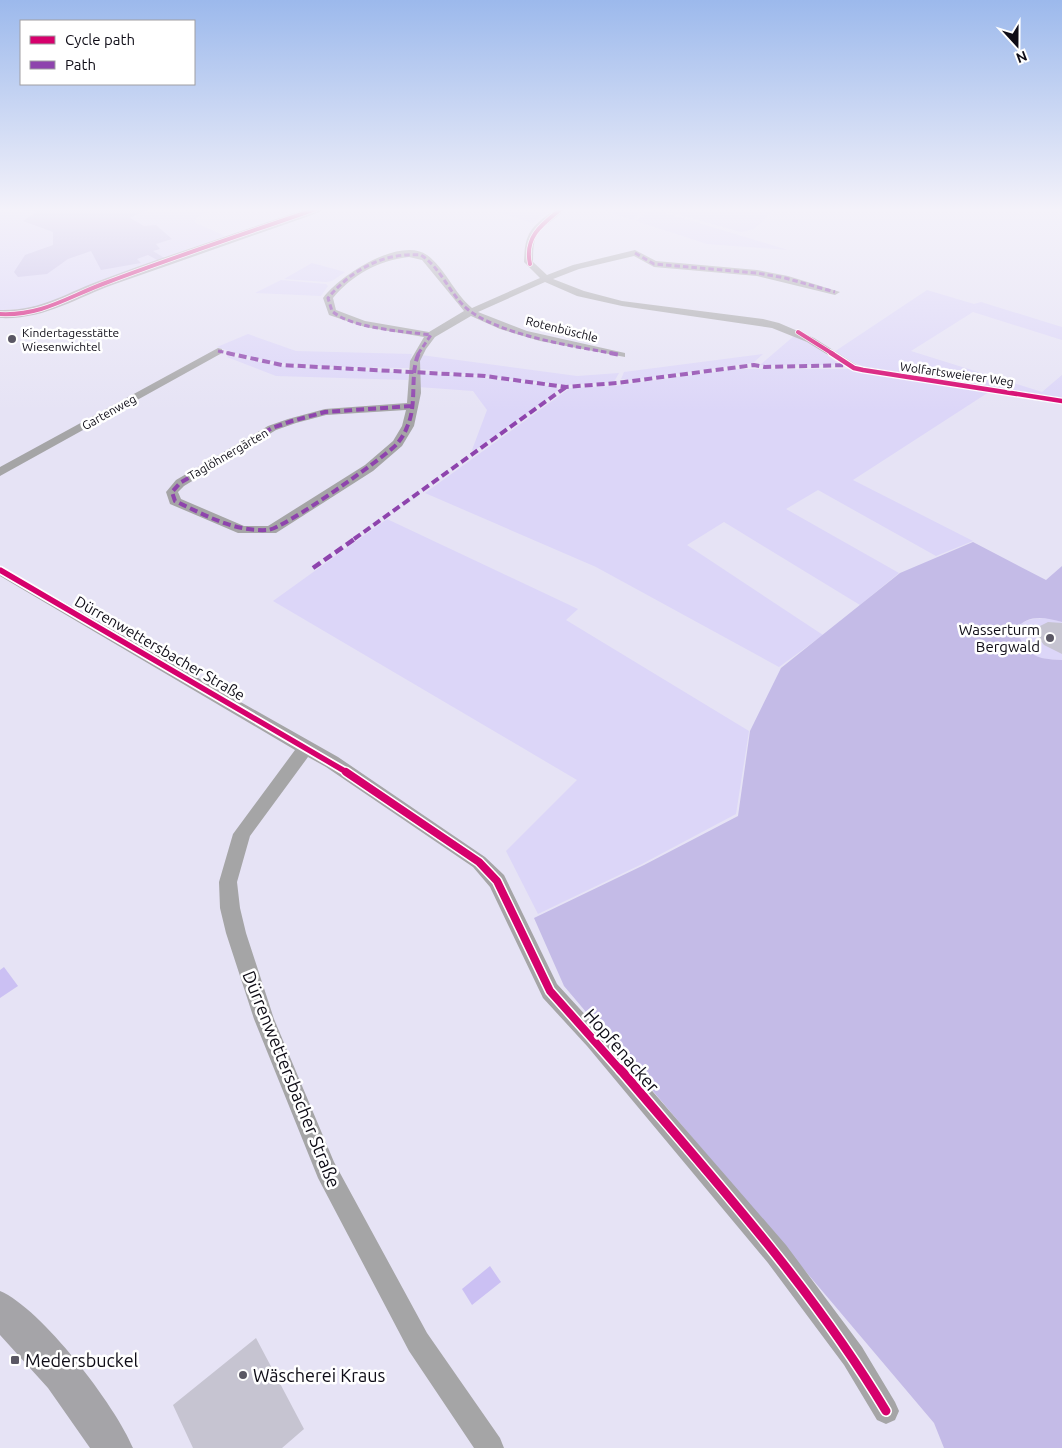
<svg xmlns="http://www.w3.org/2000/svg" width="1062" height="1448" font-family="Ubuntu,sans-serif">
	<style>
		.green { fill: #dcd6f8 }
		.forest { fill: #c4bbe7 }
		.water { fill: #cbc0f3 }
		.building { fill: #c6c4d1 }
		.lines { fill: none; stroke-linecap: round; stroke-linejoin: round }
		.street { fill: #a5a5a6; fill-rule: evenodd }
		.secondary { fill: #a5a4a8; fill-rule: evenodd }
		.quiet-far2 { stroke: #8e44ad; stroke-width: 3; stroke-dasharray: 5.5 3; stroke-linecap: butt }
		.quiet-far1 { stroke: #8e44ad; stroke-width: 4; stroke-dasharray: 8 4; stroke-linecap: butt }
		.quiet { stroke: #8e44ad; stroke-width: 4.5; stroke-dasharray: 9 4.5; stroke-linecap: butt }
		.cycleway-far4-casing { stroke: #fff; stroke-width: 5.5 }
		.cycleway-far3-casing { stroke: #fff; stroke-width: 7 }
		.cycleway-far2-casing { stroke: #fff; stroke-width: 9 }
		.cycleway-far1-casing { stroke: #fff; stroke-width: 11 }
		.cycleway-casing { stroke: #fff; stroke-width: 12 }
		.cycleway-far4 { stroke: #d6006c; stroke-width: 4 }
		.cycleway-far3 { stroke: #d6006c; stroke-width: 4.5 }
		.cycleway-far2 { stroke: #d6006c; stroke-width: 5.5 }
		.cycleway-far1 { stroke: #d6006c; stroke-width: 8 }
		.cycleway { stroke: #d6006c; stroke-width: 9 }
		.poi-dot { fill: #5a5764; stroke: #fff; stroke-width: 2 }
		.labels { text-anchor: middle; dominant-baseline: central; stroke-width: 5; stroke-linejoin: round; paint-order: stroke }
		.far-street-label { font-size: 12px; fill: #0e0c16; stroke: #fff }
		.far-poi-label { font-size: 12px; fill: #0e0c16; stroke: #fff; text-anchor: start }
		.poi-label { font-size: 15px; fill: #0e0c16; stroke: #fff; text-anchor: end }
		.street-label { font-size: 15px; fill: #0e0c16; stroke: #fff }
		.near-street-label { font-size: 18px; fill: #0e0c16; stroke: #fff }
		.near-poi-label { font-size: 18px; fill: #0e0c16; stroke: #fff; text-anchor: start }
	</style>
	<rect width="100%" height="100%" fill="#e6e3f5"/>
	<!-- green -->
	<path class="green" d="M0,209H212L198,217L194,222L225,236L164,257L166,259L41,308L0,310Z
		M489,209H552L532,223Z
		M598,209H645L633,220Z
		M658,209H775L754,229L741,232Z
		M656,210L788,250L707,244L636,221L648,211Z
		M312,263L345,272L332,281L326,282L284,279Z
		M281,280L326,284L328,286L321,296L255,293Z
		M927,290L974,304L981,302L1062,327V340L973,312L911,351L1042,392L1062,375V399L872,369L857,364L834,352Z
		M248,334L296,351L412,354L409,368C343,367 280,370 217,347Z
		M794,336L809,342L838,363L832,365H760Z
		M763,354L753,363L631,380L621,379L624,372Z
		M421,355L577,376L619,373L614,382L565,385L420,369L418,368Z
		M229,356L278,366L410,373L408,380L276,376L227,357Z
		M735,369H848L862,373L989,392L853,480L973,541L936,556L818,490L786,509L899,573L860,605L724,522L687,545L823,635L779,667L596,567L425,493L570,388L614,386Z
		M417,373L477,377L556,387L558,389L552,396L474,451L472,450L487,410L473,391L418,387Z
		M387,519L578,609L566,620L749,731L736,814L642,864L538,914L506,851L577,780L273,601Z
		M1048,618L1062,622V660C1032,659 1031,656 1015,631C1024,618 1033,619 1048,618Z"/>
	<!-- forest -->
	<path class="forest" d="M15,209H149L130,218L144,226L156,225L172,239L156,244L160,249L153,251L166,259L159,261L148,255L137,259L141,263L101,270L91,251L68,259L47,274L18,277L14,272L25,255L53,245V232L23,221L36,212Z
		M973,542L1046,580L1062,566V622C1044,617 1026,614 1015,631C1031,656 1033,659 1062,660V1448H944L934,1423L564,986L534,918L644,865L738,816L750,731L781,668L900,573Z"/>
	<!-- water -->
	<path class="water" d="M4,967L18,986L0,998V970Z
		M490,1266L501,1282L472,1305L462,1289Z"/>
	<!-- building -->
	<path class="building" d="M1048,622L1062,623V654L1044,645L1037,636L1038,627Z
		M256,1338L304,1429L282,1448H193L173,1405Z"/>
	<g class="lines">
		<!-- street -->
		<path class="street" d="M556,209H565C542,233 533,223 533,262L547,275L573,265L635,250L656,261L757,270L788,276L840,292L835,295L757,276L654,267L634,256L579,269L553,279L584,291L622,301L763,319L779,323L814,338L858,366L1062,398V404L854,371L807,342L772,328L622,306L577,296L545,282L478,312L527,331L625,353V357L540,341L500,329L471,316L435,337L426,349L420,361L421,393L414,426L402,446L373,471L276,533H238L170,504L166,492L176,480L268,426L288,419L325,409L407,403L410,361L424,337L365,327L329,315L323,298C339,276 400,236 427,255C445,268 454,293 472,308L540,278L524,262C525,231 531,227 556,209ZM409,257L422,260L464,311L429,332L365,321L336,310L333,298C352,275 379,260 409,257ZM406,410L402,426L393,441L365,465L268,526H244L181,499L178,492L184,486L276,430L296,423L326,415Z
			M218,348L222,349V353L0,476V467Z
			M0,566L338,757L485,857L504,875L557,984L601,1032L786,1245L862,1347L895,1402L899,1411L895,1420L886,1424L877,1420L844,1365L768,1263L587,1046L543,998L490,887L473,867L326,767L308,757L250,836L237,882L240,908L246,933L274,1019L334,1162L427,1333L500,1438L504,1448H474L409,1351L318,1178L254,1019L226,933L220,908L219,882L233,834L295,750L0,576Z"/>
		<!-- secondary -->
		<path class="secondary" d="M306,209H322L320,212C252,236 184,260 115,284C76,298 44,320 0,318V310C42,311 67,292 104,279C171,254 239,232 306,209Z
			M0,1291C41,1308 116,1406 133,1448H90L48,1388L0,1335Z"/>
		<!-- quiet-far2 -->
		<path class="quiet-far2" d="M635,253L654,264L757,273L785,278L835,292
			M218,351L233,354
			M418,354L431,335C404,331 352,329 332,311L328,298C351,270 384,252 421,255C440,267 449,292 465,307C496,335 577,347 617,354"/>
		<!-- quiet-far1 -->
		<path class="quiet-far1" d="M227,353L282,365L485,376L566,387L617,383L754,365L765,367L850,365
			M610,353L621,355
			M412,406L325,412L292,421L272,428L180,483L172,492L175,501C205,515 234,532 268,530C283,529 384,458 397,444C401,439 405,433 407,427C418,404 409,373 419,353
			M354,539L566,387"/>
		<!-- quiet -->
		<path class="quiet" d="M313,568L356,538"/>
		<!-- cycleway-far4 casing -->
		<g class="cycleway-far4-casing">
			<path id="cycleway-far4" d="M530,264C524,237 542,224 561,209
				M0,314C43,316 69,296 108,282C177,256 247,233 316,209
				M798,332L833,354"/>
		</g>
		<!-- cycleway-far3 casing -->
		<g class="cycleway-far3-casing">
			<path id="cycleway-far3" d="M831,353L854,368L863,370L1062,401"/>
		</g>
		<!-- cycleway-far2 casing -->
		<g class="cycleway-far2-casing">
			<path id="cycleway-far2" d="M0,570L348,773"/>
		</g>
		<!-- cycleway-far1 casing -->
		<g class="cycleway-far1-casing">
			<path id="cycleway-far1" d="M346,772L479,862L497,881L550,991L621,1071"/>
		</g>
		<!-- cycleway casing -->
		<g class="cycleway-casing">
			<path id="cycleway" d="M620,1069C714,1180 811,1286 886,1411"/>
		</g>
		<!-- cycleway-far4 -->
		<use href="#cycleway-far4" class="cycleway-far4"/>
		<!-- cycleway-far3 -->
		<use href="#cycleway-far3" class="cycleway-far3"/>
		<!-- cycleway-far2 -->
		<use href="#cycleway-far2" class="cycleway-far2"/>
		<!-- cycleway-far1 -->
		<use href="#cycleway-far1" class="cycleway-far1"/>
		<!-- cycleway -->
		<use href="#cycleway" class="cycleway"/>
	</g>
	<!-- sky -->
	<linearGradient id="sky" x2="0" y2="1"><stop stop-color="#9cb9ec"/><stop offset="0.51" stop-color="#f4f2fa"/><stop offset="1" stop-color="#f4f2fa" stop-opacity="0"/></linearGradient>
	<rect width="1062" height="411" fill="url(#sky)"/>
	<!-- markers -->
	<g class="poi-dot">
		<circle cx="12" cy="339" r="5"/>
		<circle cx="1050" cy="638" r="5"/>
		<rect x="10" y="1355" width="10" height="10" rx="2.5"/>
		<circle cx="243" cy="1375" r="5"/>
	</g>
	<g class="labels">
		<!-- far-street labels -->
		<g class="far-street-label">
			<text transform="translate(562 329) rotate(14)">Rotenbüschle</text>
			<text transform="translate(957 374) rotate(8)">Wolfartsweierer Weg</text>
			<text transform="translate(109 412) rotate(-29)">Gartenweg</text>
			<text transform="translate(228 454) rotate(-30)">Taglöhnergärten</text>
		</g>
		<!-- far-poi labels -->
		<g class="far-poi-label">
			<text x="22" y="332">Kindertagesstätte<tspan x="22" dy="14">Wiesenwichtel</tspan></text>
		</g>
		<!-- poi labels -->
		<g class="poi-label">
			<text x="1040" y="629">Wasserturm<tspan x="1040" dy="17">Bergwald</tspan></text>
		</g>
		<!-- street labels -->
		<g class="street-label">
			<text transform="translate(160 648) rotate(30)">Dürrenwettersbacher Straße</text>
		</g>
		<!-- near-street labels -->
		<g class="near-street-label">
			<text transform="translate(622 1050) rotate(49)">Hopfenacker</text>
			<text transform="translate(292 1079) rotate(68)">Dürrenwettersbacher Straße</text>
		</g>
		<!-- near-poi labels -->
		<g class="near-poi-label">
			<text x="25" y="1360">Medersbuckel</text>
			<text x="253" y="1375">Wäscherei Kraus</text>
		</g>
	</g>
	<!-- legend -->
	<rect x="20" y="20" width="175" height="65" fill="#ffffff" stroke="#9f9ea2"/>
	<rect x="30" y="36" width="25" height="8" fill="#d6006c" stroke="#9f9ea2"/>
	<text x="65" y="45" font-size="15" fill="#0e0c16">Cycle path</text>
	<rect x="30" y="61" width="25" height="8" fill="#8e44ad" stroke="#9f9ea2"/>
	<text x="65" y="70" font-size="15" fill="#0e0c16">Path</text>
	<!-- north arrow -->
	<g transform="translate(1017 45) rotate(159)" stroke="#ffffff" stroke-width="4" paint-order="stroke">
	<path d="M0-4L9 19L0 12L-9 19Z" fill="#0e0c16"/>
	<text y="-8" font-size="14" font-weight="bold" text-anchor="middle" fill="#0e0c16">N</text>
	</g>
</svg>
